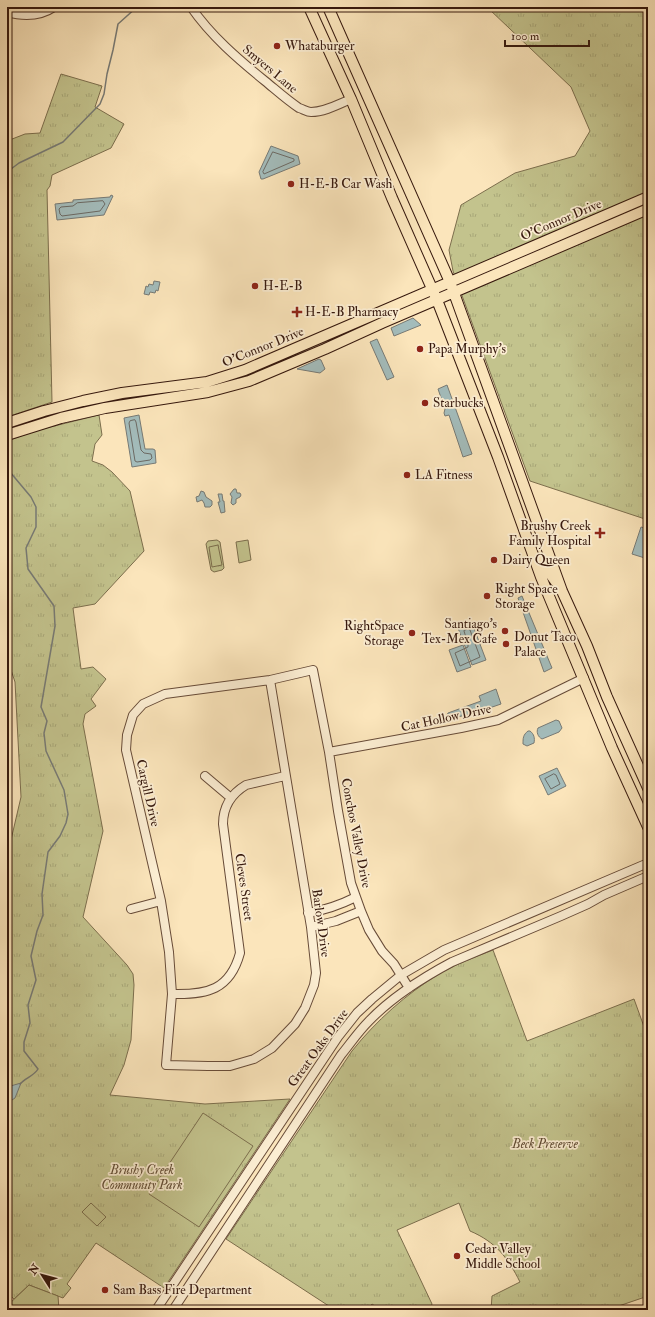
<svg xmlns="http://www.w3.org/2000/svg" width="655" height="1317" font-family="'IM FELL Double Pica',serif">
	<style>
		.grass { fill: url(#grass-tufts); stroke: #7c6e4d }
		.garden { fill: #c3c38d; stroke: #7c6e4d }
		.water { fill: #a3bcbb; stroke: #777a75 }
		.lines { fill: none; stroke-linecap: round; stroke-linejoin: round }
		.shore { stroke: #6c6a64; stroke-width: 1 }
		.stream { stroke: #777a75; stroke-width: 1.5 }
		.minor-casing { stroke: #674b38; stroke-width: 10 }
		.major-casing { stroke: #36180d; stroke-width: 12 }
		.minor { stroke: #fceed3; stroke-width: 8 }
		.major { stroke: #fbe5bb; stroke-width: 10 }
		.poi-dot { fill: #8f2418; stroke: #fceed3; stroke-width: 1.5 }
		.labels { text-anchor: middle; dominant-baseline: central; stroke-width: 3.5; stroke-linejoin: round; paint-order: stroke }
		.poi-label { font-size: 13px; fill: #36180d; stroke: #fceed3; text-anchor: start }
		.street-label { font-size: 13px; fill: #36180d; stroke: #fceed3 }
		.park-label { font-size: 13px; font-style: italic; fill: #604b33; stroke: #fceed3 }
	</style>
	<defs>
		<pattern id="grass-tufts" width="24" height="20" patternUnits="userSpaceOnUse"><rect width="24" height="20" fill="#c3c38d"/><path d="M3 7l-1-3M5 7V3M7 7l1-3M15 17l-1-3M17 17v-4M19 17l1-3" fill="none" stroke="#a8a778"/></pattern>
	</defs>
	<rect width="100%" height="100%" fill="#fbe5bb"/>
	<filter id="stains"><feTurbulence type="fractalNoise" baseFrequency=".005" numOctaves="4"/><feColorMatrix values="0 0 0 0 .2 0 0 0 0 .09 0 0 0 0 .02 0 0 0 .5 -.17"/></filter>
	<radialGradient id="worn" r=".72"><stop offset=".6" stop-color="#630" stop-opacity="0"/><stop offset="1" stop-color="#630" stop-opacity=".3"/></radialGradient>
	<!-- grass -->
	<path class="grass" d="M488,7H648V520L530,481L453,271L449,250L461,205L515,173L575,156L590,131L571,87L489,9Z
		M61,74L102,86L95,107L124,124L111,148L52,175L50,186L47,190L52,402L7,417V141L25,134L40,133Z
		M99,415L102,435L95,444L92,461L103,465L112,472L130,491L144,551L95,604L73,608L81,669L93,667L106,679L91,699L96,706L85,714L83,724L103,831L83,917L127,965L133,974L134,985L131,1040L124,1065L110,1095L205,1104L290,1099L164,1288L96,1243L67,1284L71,1288L63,1298L29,1285L14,1299L7,1293V857L21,797L15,682L7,658V441L38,430Z
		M217,540L220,542L224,568L222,570L214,572L211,570L206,544L208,541Z
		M493,950L527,1041L634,999L647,1035H648V1296L607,1310H491L492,1296L520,1282C508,1258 496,1242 470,1231L459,1203L397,1230L432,1304L430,1310H381L372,1304L367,1310H335L226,1239L352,1051C376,1021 406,994 439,974C456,964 475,957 493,950Z"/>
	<!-- garden -->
	<path class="garden" d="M248,540L251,560L239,563L236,542Z
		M218,545L222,565L212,567L209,547Z
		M203,1113L253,1146L199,1227L149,1194Z
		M91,1203L106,1217L97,1226L82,1212Z
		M29,1285L58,1296L59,1310H7V1306Z"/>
	<!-- water -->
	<path class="water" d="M271,146L298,156L300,164L263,179H261L259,172Z
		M111,195L113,196L104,215L57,220L55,204L73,202V200L110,197Z
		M154,281L160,282L158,291L156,290L155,293L150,292L149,295L144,294L146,286L148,287L149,284L153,285Z
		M413,318L421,325L394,336L391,328Z
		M377,339L394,377L387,380L370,342Z
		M319,359L321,360L325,369L320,373L297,369Z
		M447,385L472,454L463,457L449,415L445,416L444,413L445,409L438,389Z
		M139,415L145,449H153L155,450L156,463L132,467L124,418Z
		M234,489H236L237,493H240L241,495L240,497L236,499V503L233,505L231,503L232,497L230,494Z
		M201,491L204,492L206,497L212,501V505L210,507H205L204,503L202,500L197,502L196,497L199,496Z
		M218,494H222L223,501H224L225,512L221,513L218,502H220Z
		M641,527L648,529V559L632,554Z
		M522,596L552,668L544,672L518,598Z
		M472,623L486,660L472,665L458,628Z
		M463,645L471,667L457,672L449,650Z
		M496,689L501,704L472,714L447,719L446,717L448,713L481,701L479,696Z
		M556,720L559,721L562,728L559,732L542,739C538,737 536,732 538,728Z
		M528,731H530C534,734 535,738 534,743L527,746L523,744C523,738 523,735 528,731Z
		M557,768L566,786L548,795L539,776Z
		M21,1083L15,1098L12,1100L7,1099V1087Z"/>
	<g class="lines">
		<!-- shore -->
		<path class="shore" d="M273,152L294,159V161L264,174L263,172Z
			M103,201L105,204L100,211L62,216L60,214L59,209L61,207L73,206L77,203Z
			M135,420L136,422L141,450L144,453L151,454L152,458L150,460L137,462L135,461L129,423L130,421Z
			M468,629L470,630L480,657L460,666L455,653L468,647V644L464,631Z
			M554,774L556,775L560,784L551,789L545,779Z"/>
		<!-- stream -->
		<path class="stream" d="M7,172L19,163L63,142L100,104L104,94L107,74L113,50L118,24L137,7
			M7,450L10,472L31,497L36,507V527L26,548L28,569L54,606L55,626L41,707L47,721L44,733L46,751L64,790L68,814L66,823L60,836L48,852L42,894L43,915L37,931L31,956L36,980L28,1005L30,1023L24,1042V1051L38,1069C34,1076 25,1078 20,1084
			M7,1104L10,1099"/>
		<!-- minor casing -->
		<g class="minor-casing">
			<path id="minor" d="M191,7C211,36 238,59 265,81C276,90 287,100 299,108C303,109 307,112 311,112C325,112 339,104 351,99
				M7,12C24,17 39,17 54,7
				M270,680L311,927L316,973L314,985L305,1008L295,1024L272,1048L254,1059L230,1066H208L166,1065L172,994L169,952L161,901L126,750L127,735L133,715L143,704L165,694L270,680L313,670L329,752L338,811L351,883L361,911L369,930L382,951L394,964L409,988
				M329,752L461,728L498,720L584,678
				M205,776L231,798
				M131,909L161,901
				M308,913C326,910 340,905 356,897
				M311,927L336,921L361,911
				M172,994C207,995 230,990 240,953L223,824C223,807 231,794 246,785L285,776
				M156,1310L338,1037L357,1013L372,999L401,975L444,950L648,863
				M173,1310L341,1055C350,1044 358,1032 369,1021C392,997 422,978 452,962L561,916L588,904L604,895L648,876"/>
		</g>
		<!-- major casing -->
		<g class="major-casing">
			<path id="major" d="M309,7L351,99L392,198L437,300L498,457L541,577L612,748L648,827
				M328,7L450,282L562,591L587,646L607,697L648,788
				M7,423L44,411L83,401L122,393L207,382L245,370L648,197
				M7,435L61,418L105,408L208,392L249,381L325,349L382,323L648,209
				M536,558L541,561L556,582"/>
		</g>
		<!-- minor -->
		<use href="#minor" class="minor"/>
		<!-- major -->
		<use href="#major" class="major"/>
	</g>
	<!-- markers -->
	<g class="poi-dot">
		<circle cx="277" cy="46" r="4"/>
		<circle cx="291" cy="184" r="4"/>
		<circle cx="255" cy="286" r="4"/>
		<path d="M295 306h4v4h4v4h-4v4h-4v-4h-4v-4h4z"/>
		<circle cx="420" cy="349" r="4"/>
		<circle cx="425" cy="403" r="4"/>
		<circle cx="407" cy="475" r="4"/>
		<path d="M598 527h4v4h4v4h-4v4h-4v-4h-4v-4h4z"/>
		<circle cx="494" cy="560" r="4"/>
		<circle cx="487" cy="596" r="4"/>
		<circle cx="505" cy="631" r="4"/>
		<circle cx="412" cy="633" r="4"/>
		<circle cx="506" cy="644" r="4"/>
		<circle cx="457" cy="1256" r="4"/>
		<circle cx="105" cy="1290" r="4"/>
	</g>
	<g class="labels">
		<!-- poi labels -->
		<g class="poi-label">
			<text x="285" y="46">Whataburger</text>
			<text x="299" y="184">H-E-B Car Wash</text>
			<text x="263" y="286">H-E-B</text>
			<text x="305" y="312">H-E-B Pharmacy</text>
			<text x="428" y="349">Papa Murphy's</text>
			<text x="433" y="403">Starbucks</text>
			<text x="415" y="475">LA Fitness</text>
			<text x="591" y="526" text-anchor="end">Brushy Creek<tspan x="591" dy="15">Family Hospital</tspan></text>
			<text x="502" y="560">Dairy Queen</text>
			<text x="495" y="589">Right Space<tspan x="495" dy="15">Storage</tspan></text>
			<text x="497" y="624" text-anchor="end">Santiago’s<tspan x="497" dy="15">Tex-Mex Cafe</tspan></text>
			<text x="404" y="626" text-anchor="end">RightSpace<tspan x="404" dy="15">Storage</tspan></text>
			<text x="514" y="637">Donut Taco<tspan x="514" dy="15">Palace</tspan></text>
			<text x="465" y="1249">Cedar Valley<tspan x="465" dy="15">Middle School</tspan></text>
			<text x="113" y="1290">Sam Bass Fire Department</text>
		</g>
		<!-- street labels -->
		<g class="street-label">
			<text transform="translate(270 69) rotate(40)">Smyers Lane</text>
			<text transform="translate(561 220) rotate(-23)">O'Connor Drive</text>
			<text transform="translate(263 347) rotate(-22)">O'Connor Drive</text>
			<text transform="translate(446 718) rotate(-12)">Cat Hollow Drive</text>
			<text transform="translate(148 793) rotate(77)">Cargill Drive</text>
			<text transform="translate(356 833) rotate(79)">Conchos Valley Drive</text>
			<text transform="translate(244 887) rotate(82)">Cleves Street</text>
			<text transform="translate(321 923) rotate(82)">Barlow Drive</text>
			<text transform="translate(318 1048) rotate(-54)">Great Oaks Drive</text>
		</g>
		<!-- park labels -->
		<g class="park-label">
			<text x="545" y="1144">Beck Preserve</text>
			<text x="142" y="1170">Brushy Creek<tspan x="142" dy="15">Community Park</tspan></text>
		</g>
	</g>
	<!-- margin -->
	<rect width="655" height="1317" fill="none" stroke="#fbe5bb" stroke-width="24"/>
	<rect x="8" y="8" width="639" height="1301" fill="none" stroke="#36180d" stroke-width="2"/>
	<rect x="12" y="12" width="631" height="1293" fill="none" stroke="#36180d"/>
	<!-- north arrow -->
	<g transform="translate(42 1275) rotate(306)" stroke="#fceed3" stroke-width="3" paint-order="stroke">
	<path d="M0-3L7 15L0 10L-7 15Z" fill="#36180d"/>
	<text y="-6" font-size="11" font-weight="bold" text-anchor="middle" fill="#36180d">N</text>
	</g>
	<!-- scale -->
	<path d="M505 40v6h84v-6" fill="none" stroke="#36180d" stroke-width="2"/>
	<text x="511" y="40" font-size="12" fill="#36180d" stroke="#fceed3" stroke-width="3" paint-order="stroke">100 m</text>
	<rect width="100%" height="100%" filter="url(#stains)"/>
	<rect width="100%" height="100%" fill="url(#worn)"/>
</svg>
